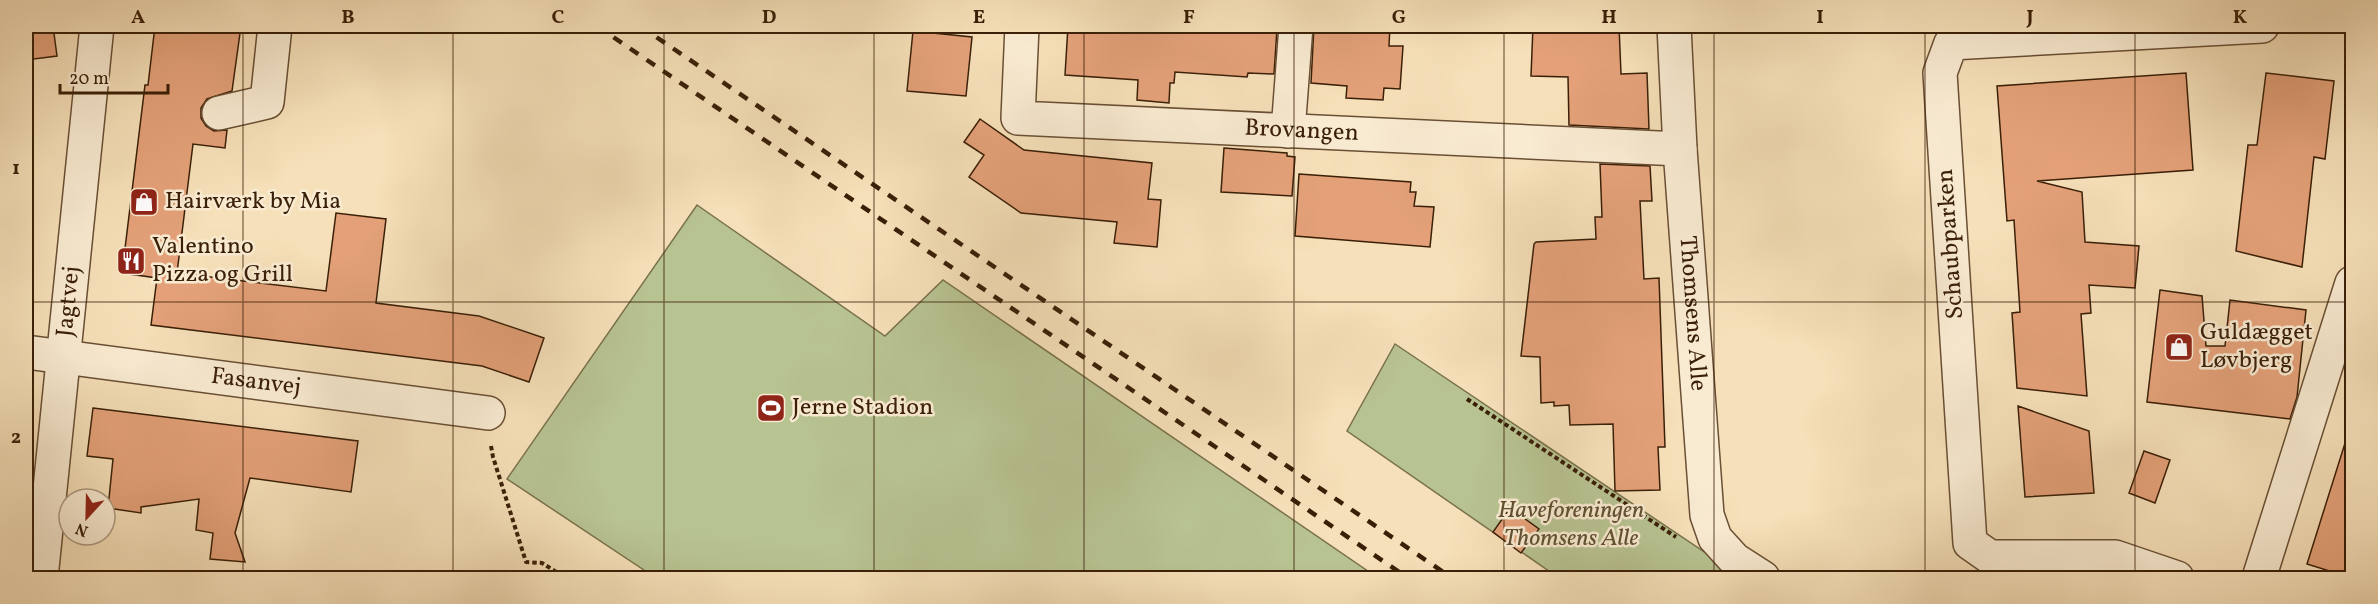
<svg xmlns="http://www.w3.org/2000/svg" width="2378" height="604" font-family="Vollkorn,serif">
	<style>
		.green { fill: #b8c392; stroke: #79714c; stroke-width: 1.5 }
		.building { fill: #e4a179; stroke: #3a1f07; stroke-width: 1.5 }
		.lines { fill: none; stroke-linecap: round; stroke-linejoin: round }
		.minor-casing { stroke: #694f34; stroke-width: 36 }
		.path { stroke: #3a1f07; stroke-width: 4; stroke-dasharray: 4.5 3; stroke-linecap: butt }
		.minor { stroke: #f9ebd2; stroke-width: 33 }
		.rail { stroke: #3a1f07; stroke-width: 4.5; stroke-dasharray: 10 10; stroke-linecap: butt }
		.grid { fill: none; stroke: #3a1f07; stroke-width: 1.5; stroke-opacity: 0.55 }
		.labels { text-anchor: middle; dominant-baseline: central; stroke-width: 5; stroke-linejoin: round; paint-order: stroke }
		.street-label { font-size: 24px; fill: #3a1f07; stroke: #f9ebd2 }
		.poi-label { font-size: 24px; fill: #3a1f07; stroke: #f9ebd2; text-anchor: start }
		.park-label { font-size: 24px; font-style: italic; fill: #605031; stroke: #f9ebd2 }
		.neatline { fill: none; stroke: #3a1f07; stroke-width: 2 }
		.grid-label { font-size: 20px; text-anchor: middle; font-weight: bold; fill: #3a1f07 }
	</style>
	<rect width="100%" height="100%" fill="#f6e0b9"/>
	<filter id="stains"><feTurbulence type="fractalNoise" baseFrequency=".00333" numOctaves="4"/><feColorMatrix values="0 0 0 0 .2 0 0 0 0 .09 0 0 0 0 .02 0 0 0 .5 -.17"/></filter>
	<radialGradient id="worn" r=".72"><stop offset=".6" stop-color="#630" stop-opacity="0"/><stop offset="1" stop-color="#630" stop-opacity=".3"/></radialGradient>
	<!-- green -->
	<path class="green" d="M697,205L885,336L943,280L1378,578H656L507,479Z
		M1395,344L1743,578H1559L1347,431Z"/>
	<!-- building -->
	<path class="building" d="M26,26H53L57,56L26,60Z
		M155,26H241L232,91L207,99L201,108V118L206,126L214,131L227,130L225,148L193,144L177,273L326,291L336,213L386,219L376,303L479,316L544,338L529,382L482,366L151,325L157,278L122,273L145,85H148Z
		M1068,26L1183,32L1184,26L1277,29L1274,74L1248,73L1247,77L1175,72L1174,83H1170L1169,103L1137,100L1138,80L1065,75Z
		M1314,26H1390L1389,46H1403L1400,89L1384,88L1383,100L1346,98L1347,86L1311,83Z
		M1533,26H1619L1621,74L1647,73L1649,129L1569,125L1568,77L1531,76Z
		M913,31L972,37L966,96L907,91Z
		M2186,73L2193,170L2037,181L2082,192L2085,242L2139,246L2135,288L2089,285L2091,313L2081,314L2087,396L2017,388L2012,313L2020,312L2014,220L2007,221L1997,86Z
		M2266,73L2334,81L2325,159L2314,157L2302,267L2236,251L2248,145H2257Z
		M980,119L1024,150L1152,163L1148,199L1161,200L1157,247L1114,243L1117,222L1021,213L969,177L984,155L964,142Z
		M1224,148L1287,153V156L1295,157L1292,196L1221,192Z
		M1600,164L1650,166L1652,201H1640L1644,279L1659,278L1665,447H1658L1660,490L1615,491L1613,424L1570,425L1569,405L1554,406V402L1541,403L1540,357L1521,356L1534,244L1536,242L1596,239L1595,217H1602Z
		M1299,174L1411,182L1410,192H1416L1414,206L1434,207L1430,247L1295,236Z
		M2160,290L2202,296L2206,346H2225L2230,300L2306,310L2297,397L2290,419L2147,402Z
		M2018,406L2089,431L2094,493L2025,497Z
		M93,408L358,441L351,492L250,478L235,533L245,562L210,559L213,533L196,530L199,499L141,507V513L108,508L113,459L87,456Z
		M2346,440L2352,441V578L2307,564Z
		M2144,451L2170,460L2155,503L2129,493Z
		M1510,508L1539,529L1521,553L1493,532Z"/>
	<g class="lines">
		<!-- minor casing -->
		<g class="minor-casing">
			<g id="minor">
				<path id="s1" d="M1022,26L1018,118L1680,149"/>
				<path id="s2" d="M1674,26L1680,149L1707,515L1715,538L1735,560L1763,578"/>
				<path d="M219,113L267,102L275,26"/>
				<path d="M1288,131L1296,26"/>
				<path id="s3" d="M26,352L488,413"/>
				<path id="s4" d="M41,578L97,26"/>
				<path d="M2177,578L2115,557H1990L1970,543L1940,73L1951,43L2262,26"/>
				<path d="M2259,578L2352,283"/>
			</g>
		</g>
		<!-- path -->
		<path class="path" d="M1467,399L1676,537
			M491,446L493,457L526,562L542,563L566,578"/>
		<!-- minor -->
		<use href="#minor" class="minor"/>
		<!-- rail -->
		<path class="rail" d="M597,26L1408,578
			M640,26L1452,578"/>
	</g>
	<!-- grid -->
	<path class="grid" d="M243,26V578M453,26V578M664,26V578M874,26V578M1084,26V578M1294,26V578M1504,26V578M1714,26V578M1925,26V578M2135,26V578M26,302H2352"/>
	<!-- icons -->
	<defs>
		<g id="shop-square" transform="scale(1.5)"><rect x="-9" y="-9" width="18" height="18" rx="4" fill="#8f2418" stroke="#f9ebd2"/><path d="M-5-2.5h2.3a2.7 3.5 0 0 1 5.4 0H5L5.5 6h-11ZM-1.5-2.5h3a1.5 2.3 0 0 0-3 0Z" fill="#fff"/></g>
		<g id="restaurant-square" transform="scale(1.5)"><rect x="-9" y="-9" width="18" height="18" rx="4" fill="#8f2418" stroke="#f9ebd2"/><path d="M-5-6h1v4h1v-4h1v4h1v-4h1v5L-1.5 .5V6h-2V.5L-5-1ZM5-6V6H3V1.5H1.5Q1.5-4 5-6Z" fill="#fff"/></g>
		<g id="stadium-square" transform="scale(1.5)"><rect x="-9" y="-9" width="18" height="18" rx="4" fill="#8f2418" stroke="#f9ebd2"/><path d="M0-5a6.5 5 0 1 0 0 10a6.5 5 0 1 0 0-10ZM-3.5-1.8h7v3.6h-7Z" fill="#fff"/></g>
	</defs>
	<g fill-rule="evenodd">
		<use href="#shop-square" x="144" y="202"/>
		<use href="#restaurant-square" x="131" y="261"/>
		<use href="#shop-square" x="2179" y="347"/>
		<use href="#stadium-square" x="771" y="408"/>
	</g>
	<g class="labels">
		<!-- street labels -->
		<g class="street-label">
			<text stroke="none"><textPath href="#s1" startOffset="376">Brovangen</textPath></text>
			<text transform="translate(1951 244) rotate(-94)">Schaubparken</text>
			<text stroke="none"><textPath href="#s4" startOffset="278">Jagtvej</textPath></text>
			<text stroke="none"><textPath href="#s2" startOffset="288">Thomsens Alle</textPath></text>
			<text stroke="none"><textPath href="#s3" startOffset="232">Fasanvej</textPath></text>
		</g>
		<!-- poi labels -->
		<g class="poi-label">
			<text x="165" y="202">Hairværk by Mia</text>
			<text x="152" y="247">Valentino<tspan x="152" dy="28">Pizza og Grill</tspan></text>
			<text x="2200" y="333">Guldægget<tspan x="2200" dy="28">Løvbjerg</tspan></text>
			<text x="792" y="408">Jerne Stadion</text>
		</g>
		<!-- park labels -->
		<g class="park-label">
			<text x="1571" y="511">Haveforeningen<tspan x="1571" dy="28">Thomsens Alle</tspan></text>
		</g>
	</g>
	<!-- margin -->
	<rect width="2378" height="604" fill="none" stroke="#f6e0b9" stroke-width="66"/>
	<!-- north arrow -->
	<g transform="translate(87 517) rotate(202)"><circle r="28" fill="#f9ebd2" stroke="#ad9981" stroke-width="1.5"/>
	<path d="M0-4.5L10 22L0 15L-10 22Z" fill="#8f2418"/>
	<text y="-9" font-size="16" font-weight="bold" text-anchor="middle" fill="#3a1f07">N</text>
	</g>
	<!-- scale -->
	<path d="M60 84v9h108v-9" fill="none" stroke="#3a1f07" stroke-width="3"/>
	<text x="69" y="84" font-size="18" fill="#3a1f07" stroke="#f9ebd2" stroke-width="4.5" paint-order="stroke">20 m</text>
	<rect x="33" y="33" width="2312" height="538" class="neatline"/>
	<g class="grid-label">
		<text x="138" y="23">A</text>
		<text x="348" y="23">B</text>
		<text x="558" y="23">C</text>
		<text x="769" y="23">D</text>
		<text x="979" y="23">E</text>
		<text x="1189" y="23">F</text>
		<text x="1399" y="23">G</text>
		<text x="1609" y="23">H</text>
		<text x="1820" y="23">I</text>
		<text x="2030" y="23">J</text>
		<text x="2240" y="23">K</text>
		<text x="16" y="174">1</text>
		<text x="16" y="443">2</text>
	</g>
	<rect width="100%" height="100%" filter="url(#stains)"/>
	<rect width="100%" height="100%" fill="url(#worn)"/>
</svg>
